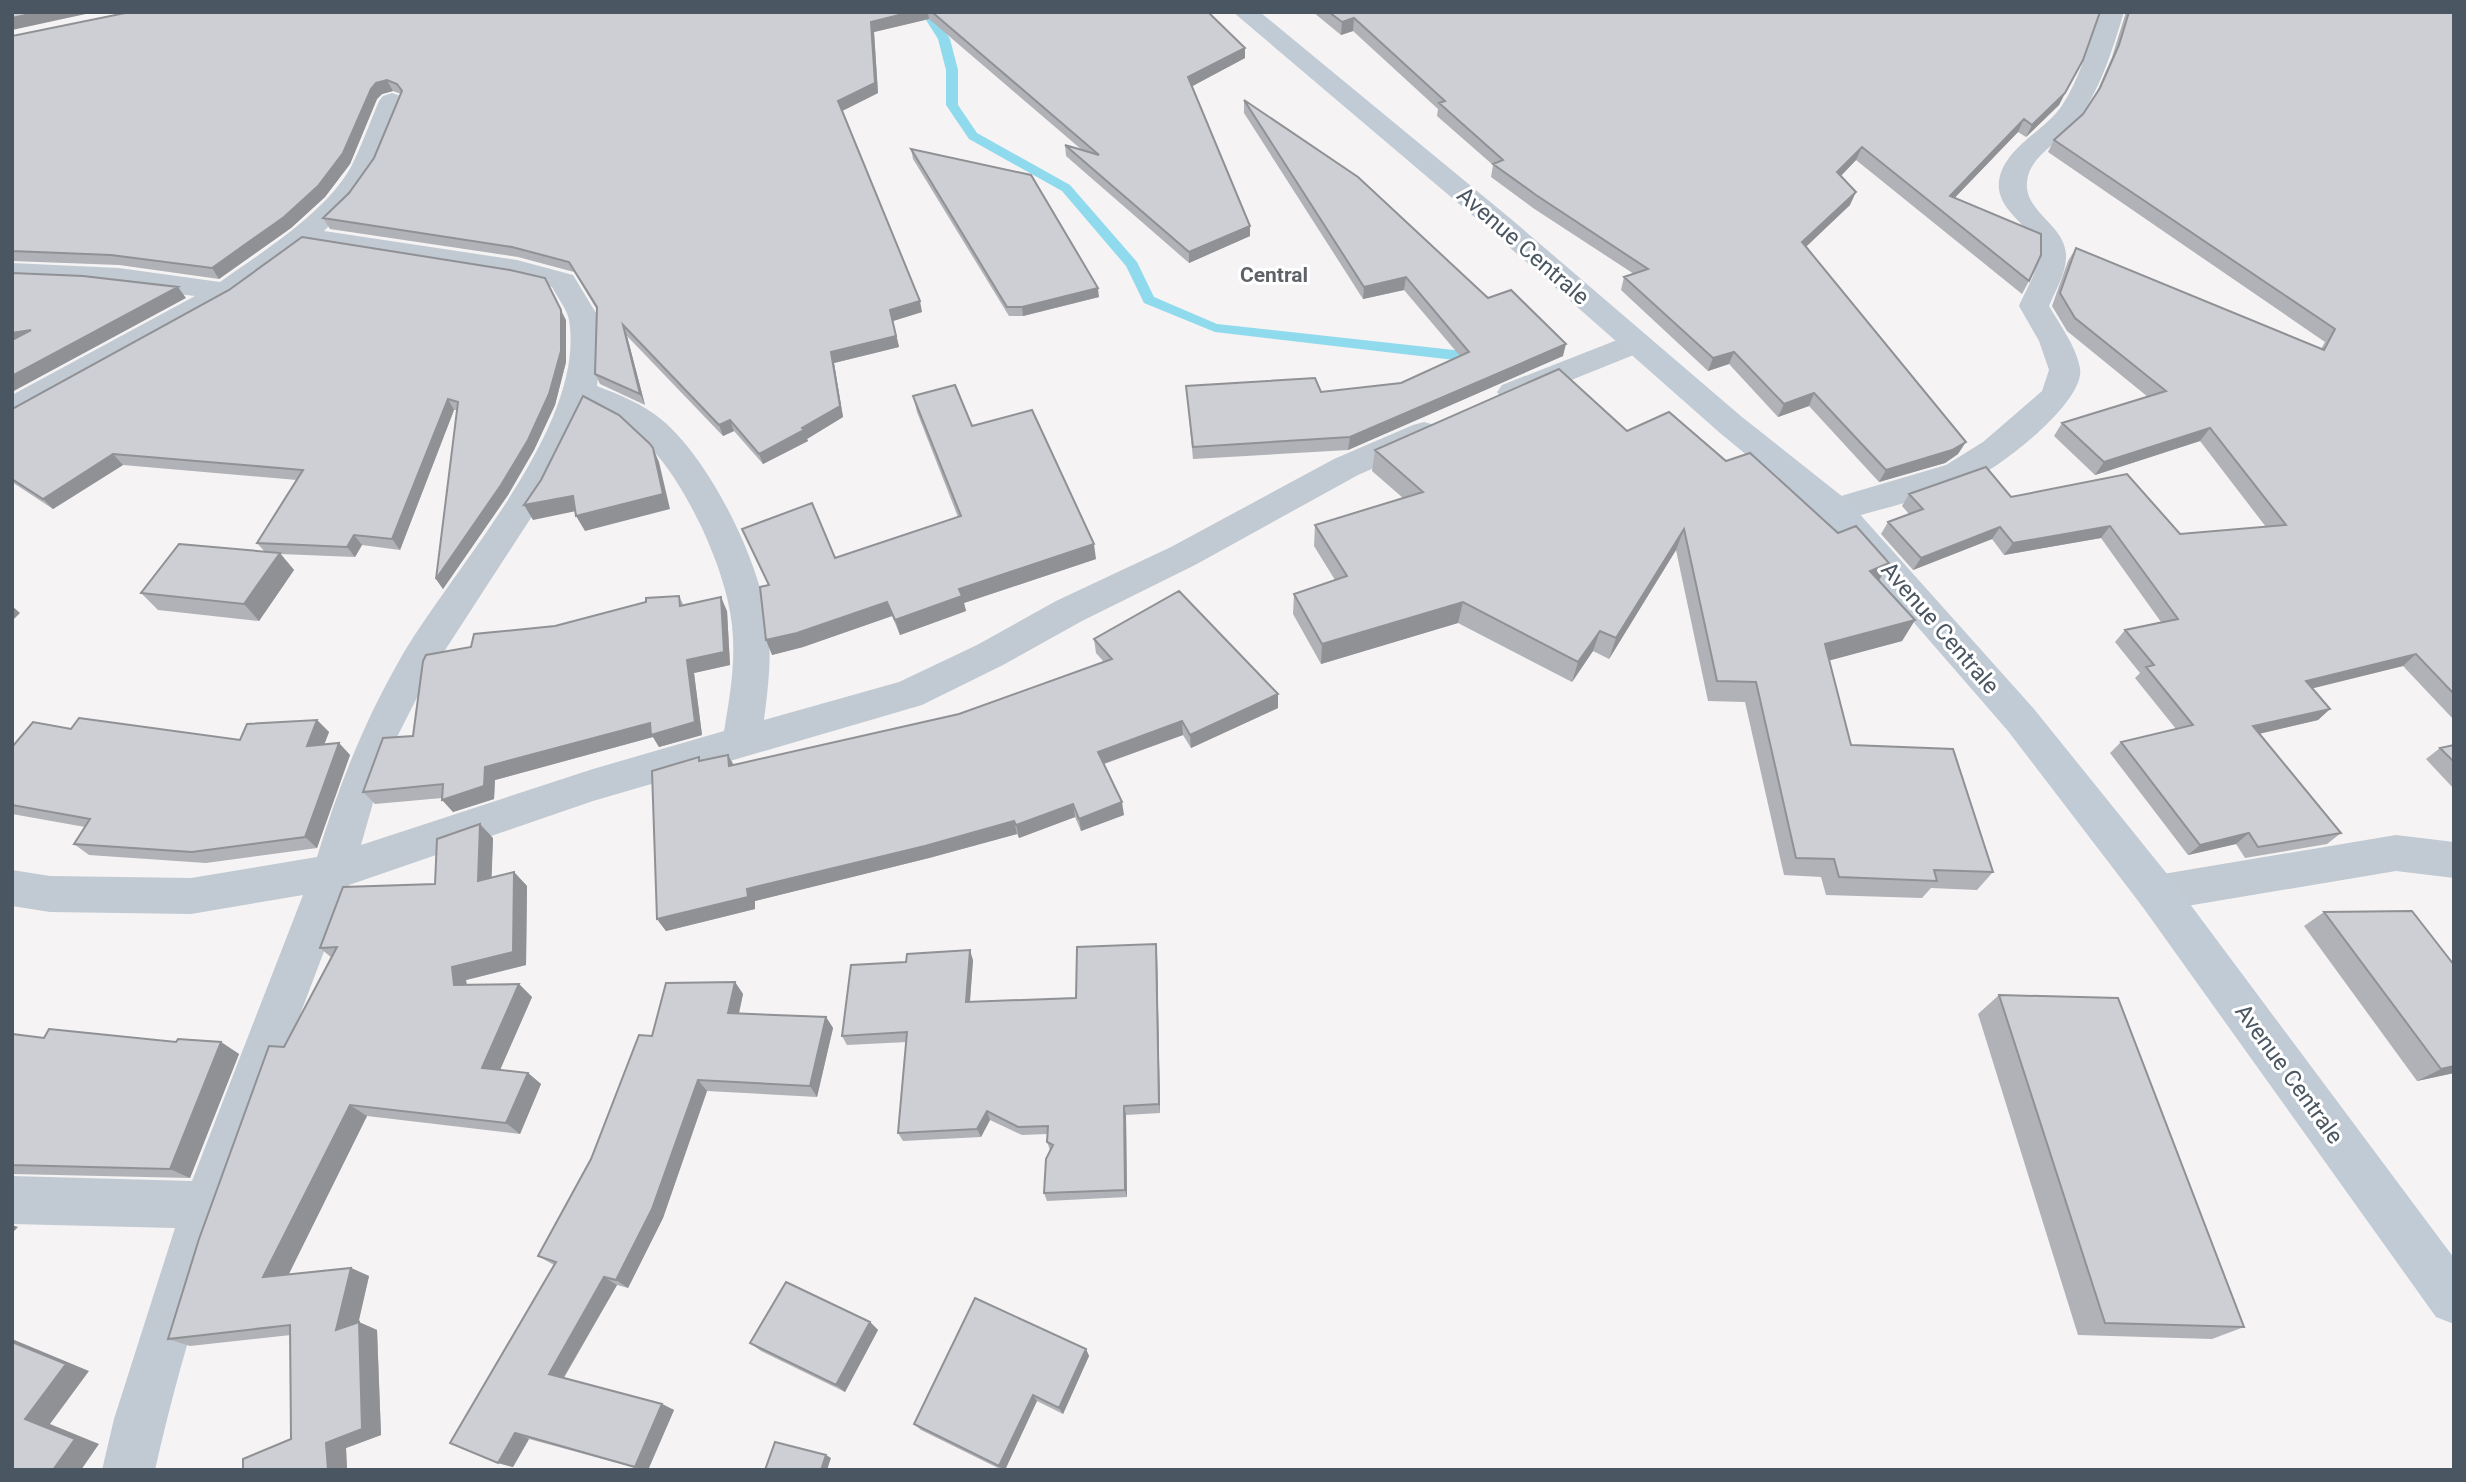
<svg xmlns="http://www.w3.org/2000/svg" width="2466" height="1482" font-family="Roboto,sans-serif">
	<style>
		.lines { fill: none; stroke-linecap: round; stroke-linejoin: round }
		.stream { fill: #90daee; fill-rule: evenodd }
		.street { fill: #c1cad2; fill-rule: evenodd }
		.secondary { fill: #c1cbd6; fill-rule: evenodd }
		.wall { fill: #b0b2b7 }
		.shaded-wall { fill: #909195 }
		.building { fill: #cdcfd5; stroke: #909195; stroke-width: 2 }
		.labels { text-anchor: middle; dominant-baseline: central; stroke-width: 6; stroke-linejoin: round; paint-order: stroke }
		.far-neighbourhood-label { font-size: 21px; font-weight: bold; fill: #5f6368; stroke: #fff }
		.street-label { font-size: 23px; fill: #4a5661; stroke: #fff }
	</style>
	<rect width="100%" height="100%" fill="#f5f3f3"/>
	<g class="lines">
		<!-- stream -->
		<path class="stream" d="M921,12H932L950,39L958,70V105L977,133L1070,185L1137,262L1154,297L1217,324L1463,351L1470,356L1463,361L1215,332L1144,303L1126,266L1062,191L969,139L946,105V70L938,39Z"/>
		<!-- street -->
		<path class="street" d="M2100,12H2124C2112,51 2100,92 2074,125C2059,143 2029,156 2027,182C2024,212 2065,225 2066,255C2067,272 2055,291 2049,306C2060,325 2076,346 2080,368C2086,402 1997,470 1968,482C1927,499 1879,509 1836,522L1824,519L1819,510L1824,501L1946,465L1983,442L2042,391L2049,370L2039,341L2019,306C2025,291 2038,272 2038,255C2037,226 1995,213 1999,181C2004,148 2043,132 2061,107C2080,79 2089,44 2100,12Z
			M392,93L401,96L405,101L378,168L353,202L324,231L517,260L573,275L599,318L600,357L597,386C620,395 643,404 662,420C711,461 760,562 768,625C772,656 768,689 764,720L899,682L977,645L1056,601L1171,547L1334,459L1413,425L1424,422L1435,425L1440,433L1435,441L1358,475L1195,565L1082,621L1003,665L922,705L593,801L349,885C277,1077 200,1269 155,1470H102L114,1419L175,1228L12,1224V1176L192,1181L303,895L191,914L50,912L12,906V870L50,876L191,878L317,857C338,788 363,724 399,661C450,570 587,428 569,320C567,309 557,297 552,287L516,278L308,245L235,299L23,417L12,420V395L195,296L92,284L12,281V263L119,268L220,282C262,252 327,212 352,165C362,145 370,122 379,101L383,96ZM589,407C647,428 676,475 702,528C716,559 728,591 732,625C736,661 730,696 724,731L593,769L361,845L377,789L397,737L427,678L547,493Z
			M1635,333L1646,336L1650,343L1646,350L1524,399L1513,403L1502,399L1497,392L1502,385Z
			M2396,835L2454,842V878L2396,871L2157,911L2142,906L2136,893L2142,880L2157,875Z"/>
		<!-- secondary -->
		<path class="secondary" d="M1233,12H1260L1511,219L1742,417L1848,501L2034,709L2172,880L2454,1258V1324L2436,1317L2142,906L2008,731L1824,519L1720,433L1491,231Z"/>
	</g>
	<!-- wall -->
	<path class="wall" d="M130,12H1208L1245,58L1192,86L1250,226V236L1189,263L1066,156L1065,145L1082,150L929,19L874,32L878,93L842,111L922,312L893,321L899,347L834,363L843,417L807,439L808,441L763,464L734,431L723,436L627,336L645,405L600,384L595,374L597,310L574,272L518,257L330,229L323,218L349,193L374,158L401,94L393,91L382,94L377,99L350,164L325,197L291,228L219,279L119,265L12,261V36Z
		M1313,12H2100L2083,60L2059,105L2026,137L2018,132L1954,198L2029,281L2022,294L1856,160L1841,176L1850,205L1806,247L1958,454L1945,463L1879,482L1809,406L1778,417L1729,364L1708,371L1621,290L1624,277L1634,274L1533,208L1491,177L1493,165L1437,116L1438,109L1353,31L1341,35Z
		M2126,12H2454V720L2403,666L2312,688L2330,709L2318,720L2259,734L2341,833L2327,844L2245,858L2236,844L2188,855L2110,753L2121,742L2176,729L2135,678L2140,673L2115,642L2125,630L2161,622L2101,538L2004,555L1992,539L1913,570L1881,534L1888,522L1909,514L1902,506L1909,494L2011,497L2180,534L2266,527L2200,441L2095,475L2054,436L2062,423L2148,397L2067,331L2052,306L2068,261L2076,248L2321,349L2325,342L2048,152L2054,140L2083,114L2096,94L2112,57Z
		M1244,100L1488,298L1563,356L1348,450L1193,459L1186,386L1321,392L1401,383L1460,356L1404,290L1363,299L1244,113Z
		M911,149L1099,297L1023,316H1009L913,159Z
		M566,320V362L555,405L534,450L508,495L443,589L436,579L457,410H454L400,550L362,545L355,557L280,554L294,570L259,621L158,610L141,593L265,552L257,543L297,480L123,465L53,509L12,482V409Z
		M913,396L972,426L1096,559L964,603L966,611L900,635L892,616L803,647L772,655L768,585L742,529L835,558L958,517L917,412Z
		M1627,431L1726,461L1879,581L1915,620L1902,641L1829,660L1851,745L1993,872L1977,890L1931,888L1922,898L1826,895L1821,877L1784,875L1745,702L1708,701L1676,550L1609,659L1593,651L1572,682L1458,623L1321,664L1293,614L1294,594L1335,580L1314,546L1315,525L1403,498L1372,471L1375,450Z
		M679,596L684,606L727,611L730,665L694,673L702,735L659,747L653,737L495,780L494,799L453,812L442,798L375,804L363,792L413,736L555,626Z
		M1094,639L1278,708L1191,748L1183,735L1104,764L1124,815L1081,831L1075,817L1019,838L1017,834L929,858L755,901V909L666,931L657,919L699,757L701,761L728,755L734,765L959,714L1104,662L1096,653Z
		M317,720L329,732L324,745L339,743L350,755L317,848L206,863L89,855L74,844L85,827L12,814V747L71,729L240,740Z
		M2454,745V789L2426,759L2440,748Z
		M493,838L491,878L514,872L527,886L526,965L466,980L467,985L519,984L532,997L500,1070L528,1073L541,1084L520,1134L367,1116L288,1275L351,1268L369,1276L358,1322L377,1330L381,1435L346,1448L347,1470H243L291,1439V1335L190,1346L168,1339L284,1047L332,958L320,948L435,884Z
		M2324,912L2454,965V1073L2417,1081L2304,926Z
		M1157,954L1160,1113L1126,1115L1127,1197L1047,1201L1044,1193L1050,1150L1047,1142V1134L1022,1135L990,1120L981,1137L903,1141L898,1133L907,1042L847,1045L842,1036L973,960L970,1002L1076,998Z
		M735,982L743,994L739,1014L826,1017L833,1028L817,1097L707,1091L663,1218L628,1288L617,1285L564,1378L662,1404L674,1410L648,1470H643L529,1439L513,1467L498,1463L554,1265L538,1256L591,1159L652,1036Z
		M1999,995L2244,1327L2212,1339L2078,1335L1978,1014Z
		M12,1034L44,1038L176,1042H221L239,1054L190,1178L12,1174Z
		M870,1322L878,1330L845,1392L761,1351L750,1343Z
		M1086,1349L1089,1356L1063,1414L1037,1401L1005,1470H1002L921,1430L914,1424Z"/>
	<!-- shaded-wall -->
	<path class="shaded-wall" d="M39,12H95L12,30V18Z
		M911,12H928L929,19L874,32L878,93L840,112L838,101L871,22Z
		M1354,18L1353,31L1341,35L1342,22Z
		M1245,48V58L1189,88L1188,77Z
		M387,80L393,91L382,94L377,99L350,164L325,197L291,228L219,279L212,268L376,83Z
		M2065,93L2059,105L2026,137L2032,125Z
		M2024,119L2018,132L1944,209L1950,196Z
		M1862,147L1856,160L1832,185L1837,172Z
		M1856,192L1850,205L1797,255L1802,242Z
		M1250,226V236L1189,263V252Z
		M1406,277L1404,290L1363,299L1364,287Z
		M178,287L186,298L12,392V376Z
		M1098,288L1099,297L1023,316L1022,307Z
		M920,301L922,312L893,321L899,347L834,363L843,417L807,439L808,441L763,464L759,454L802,428L831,352L890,310Z
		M561,310L566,320V362L555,405L534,450L508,495L443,589L436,579Z
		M623,325L627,336L645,405L640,394Z
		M31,330L12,346V333Z
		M1566,344L1563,356L1348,450L1350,437Z
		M1734,352L1729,364L1708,371L1713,358Z
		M1814,393L1809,406L1778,417L1784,404Z
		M448,399L454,410L400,550L392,539Z
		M730,420L734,431L723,436L719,425Z
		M2210,428L2200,441L2095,475L2104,462Z
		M1966,442L1958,454L1945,463L1879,482L1886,470Z
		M653,448L659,462L670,509L585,531L576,516Z
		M113,454L123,465L53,509L43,499Z
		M573,496L581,510L533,520L524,505Z
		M2110,526L2101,538L2004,555L2013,543Z
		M2000,527L1992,539L1913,570L1921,558Z
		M1684,529L1676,550L1609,659L1616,638Z
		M354,535L362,545L355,557L347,547Z
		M1094,544L1096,559L964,603L966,611L900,635L895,620L959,589Z
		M280,553L294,570L259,621L244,604Z
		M1889,563L1877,584L1870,571Z
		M721,597L727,611L730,665L694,673L702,735L659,747L653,737L495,780L494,799L453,812L442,800L485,767L687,660Z
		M887,602L892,616L803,647L772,655L766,640Z
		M1463,602L1458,623L1321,664L1322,644Z
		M12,606L20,613L12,621Z
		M1915,620L1902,641L1813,665L1825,644Z
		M1600,631L1593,651L1572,682L1578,662Z
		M2416,654L2403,666L2294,693L2306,681Z
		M1278,694V708L1191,748L1190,735Z
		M2330,709L2318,720L2241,738L2253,726Z
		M317,720L329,732L319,758L307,746Z
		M1182,721L1183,735L1100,765L1098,752Z
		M339,743L350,755L317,848L305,837Z
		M728,755L735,768L729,766Z
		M1122,802L1124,815L1081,831L1079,819Z
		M1073,804L1075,817L1019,838L1016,825Z
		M1014,821L1017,834L929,858L755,901V909L666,931L657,919L747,889Z
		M480,824L493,838L491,895L478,881Z
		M2249,833L2236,844L2188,855L2200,845Z
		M514,872L527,886L526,965L466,980L468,998L454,985L452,967Z
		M1156,944L1157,954L1160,1113L1159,1104Z
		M970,950L973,960L969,1012L966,1002Z
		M735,982L743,994L736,1025L728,1013Z
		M519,984L532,997L496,1079L482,1068Z
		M826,1017L833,1028L817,1097L810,1086Z
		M221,1042L239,1054L190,1178L170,1169Z
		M2454,1066V1073L2417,1081L2441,1069Z
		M528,1073L541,1084L520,1134L506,1123Z
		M698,1080L707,1091L663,1218L628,1288L616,1280Z
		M350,1105L367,1116L283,1286L263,1277Z
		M1124,1106L1126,1115L1127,1197L1125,1190Z
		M987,1111L990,1120L981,1137L977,1129Z
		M12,1225L18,1227L12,1233Z
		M351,1268L369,1276L355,1338L336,1330Z
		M604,1277L617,1285L562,1380L549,1374Z
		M359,1322L377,1330L381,1435L346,1448L347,1470H328L326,1443Z
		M870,1322L878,1330L845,1392L836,1385Z
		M12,1339L89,1371L50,1424L99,1444L81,1470H53L25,1419Z
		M1086,1349L1089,1356L1063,1414L1059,1408Z
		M1033,1395L1037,1401L1005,1470H1003L999,1466Z
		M662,1404L674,1410L648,1470H644L635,1467Z
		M515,1433L529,1439L513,1467L498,1463Z
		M826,1455L831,1458L827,1470H821Z"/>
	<!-- building -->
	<path class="building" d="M12,12H39L12,18Z
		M130,12H911L871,22L875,83L838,101L920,301L890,310L896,336L831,352L840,406L802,428L804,430L759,454L730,420L719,425L623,325L640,394L595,374L597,307L569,262L512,247L323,218L349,193L374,158L402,91L397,84L387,80L376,83L371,89L343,153L318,186L284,217L212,268L111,255L12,251V36Z
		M932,12H1208L1245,48L1188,77L1250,226L1189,252L1065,145L1099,155Z
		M1329,12H2100L2083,60L2065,93L2032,125L2024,119L1950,196L2041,234V255L2029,281L1862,147L1837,172L1856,192L1802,242L1966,442L1952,450L1886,470L1814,393L1784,404L1734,352L1713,358L1624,277L1648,269L1536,195L1493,164L1503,160L1439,103L1445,101L1354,18L1342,22Z
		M2129,12H2454V694L2416,654L2306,681L2330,709L2253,726L2341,833L2258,847L2249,833L2200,845L2121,742L2193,725L2146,667L2154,665L2125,630L2178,619L2110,526L2013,543L2000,527L1921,558L1888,522L1923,509L1909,494L1986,467L2011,497L2127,474L2180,534L2286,525L2210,428L2104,462L2062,423L2166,391L2075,318L2060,293L2076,248L2324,350L2335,329L2054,140L2083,114L2100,88L2119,45Z
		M1244,100L1358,177L1488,298L1511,290L1566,344L1350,437L1193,447L1186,386L1315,378L1321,392L1401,383L1469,352L1406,277L1364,287Z
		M911,149L1031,175L1098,288L1022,307H1007Z
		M302,237L510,270L545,278L561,310V351L549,394L528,440L501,485L436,579L458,402L448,399L392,539L354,535L347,547L257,543L303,470L113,454L43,499L12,479V409L229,290Z
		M12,273L83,276L178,287L12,376V340L31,330L12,333Z
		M1559,369L1627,431L1669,412L1726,461L1750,453L1838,533L1856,526L1889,563L1870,571L1915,620L1825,644L1851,745L1953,749L1993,872L1934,870L1937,881L1839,877L1834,859L1796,858L1756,682L1717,681L1684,529L1616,638L1600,631L1578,662L1463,602L1322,644L1294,594L1347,576L1315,525L1423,492L1375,450Z
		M955,385L972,426L1032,410L1094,544L959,589L962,596L895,620L887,602L797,633L766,640L760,587L769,585L742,529L812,503L835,558L961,516L913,396Z
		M583,396L619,415L649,443L653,448L663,494L576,516L573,496L524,505L541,480Z
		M179,544L280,553L244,604L141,593Z
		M1179,591L1278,694L1190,735L1182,721L1098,752L1122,802L1079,819L1073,804L1016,825L1014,821L925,846L747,889L748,897L657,919L652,771L699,757V761L728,755L729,766L959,714L1112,659L1094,639Z
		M679,596L680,606L721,597L724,652L687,660L695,722L651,735L650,723L485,767L484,786L442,800L443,784L363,792L383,738L413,736L423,661L426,655L471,647L474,634L555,626L646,602V598Z
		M79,718L240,740L247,724L317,720L307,746L339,743L305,837L192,852L74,844L90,819L12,805V747L33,722L71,729Z
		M2454,745V762L2440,748Z
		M480,824L478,881L514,872L513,952L452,967L454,985L519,984L482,1068L528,1073L506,1123L350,1105L263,1277L351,1268L336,1330L359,1322L362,1429L326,1443L328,1470H243V1459L291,1439L290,1325L168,1339L199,1239L269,1046L284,1047L337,947L320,948L343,887L435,884L437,839Z
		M2412,911L2454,965V1066L2441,1069L2324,912Z
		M1156,944L1159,1104L1124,1106L1125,1190L1044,1193L1046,1159L1053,1145L1047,1142L1048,1126L1018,1127L987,1111L977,1129L898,1133L907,1032L842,1036L851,965L906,962L907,954L970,950L966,1002L1076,998L1077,947Z
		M735,982L728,1013L826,1017L810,1086L698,1080L652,1209L616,1280L604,1277L549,1374L662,1404L635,1467L515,1433L498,1463L450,1443L556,1262L538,1256L591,1159L639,1035L652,1036L666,983Z
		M1999,995L2118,998L2244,1327L2105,1323Z
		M49,1029L176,1042L178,1039L221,1042L170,1169L12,1165V1034L44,1038Z
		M786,1282L870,1322L836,1385L750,1343Z
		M975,1298L1086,1349L1059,1408L1033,1395L999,1466L914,1424Z
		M12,1342L66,1364L25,1419L75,1439L53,1470H12Z
		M775,1442L826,1455L821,1470H765Z"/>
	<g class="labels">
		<!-- far-neighbourhood labels -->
		<g class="far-neighbourhood-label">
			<text x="1274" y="275">Central</text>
		</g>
		<!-- street labels -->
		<g class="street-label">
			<text transform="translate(1523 246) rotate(41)">Avenue Centrale</text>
			<text transform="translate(1940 628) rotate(49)">Avenue Centrale</text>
			<text transform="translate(2289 1074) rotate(54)">Avenue Centrale</text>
		</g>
	</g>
	<!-- border -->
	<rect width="2466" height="1482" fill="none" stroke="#4a5661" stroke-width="28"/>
</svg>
